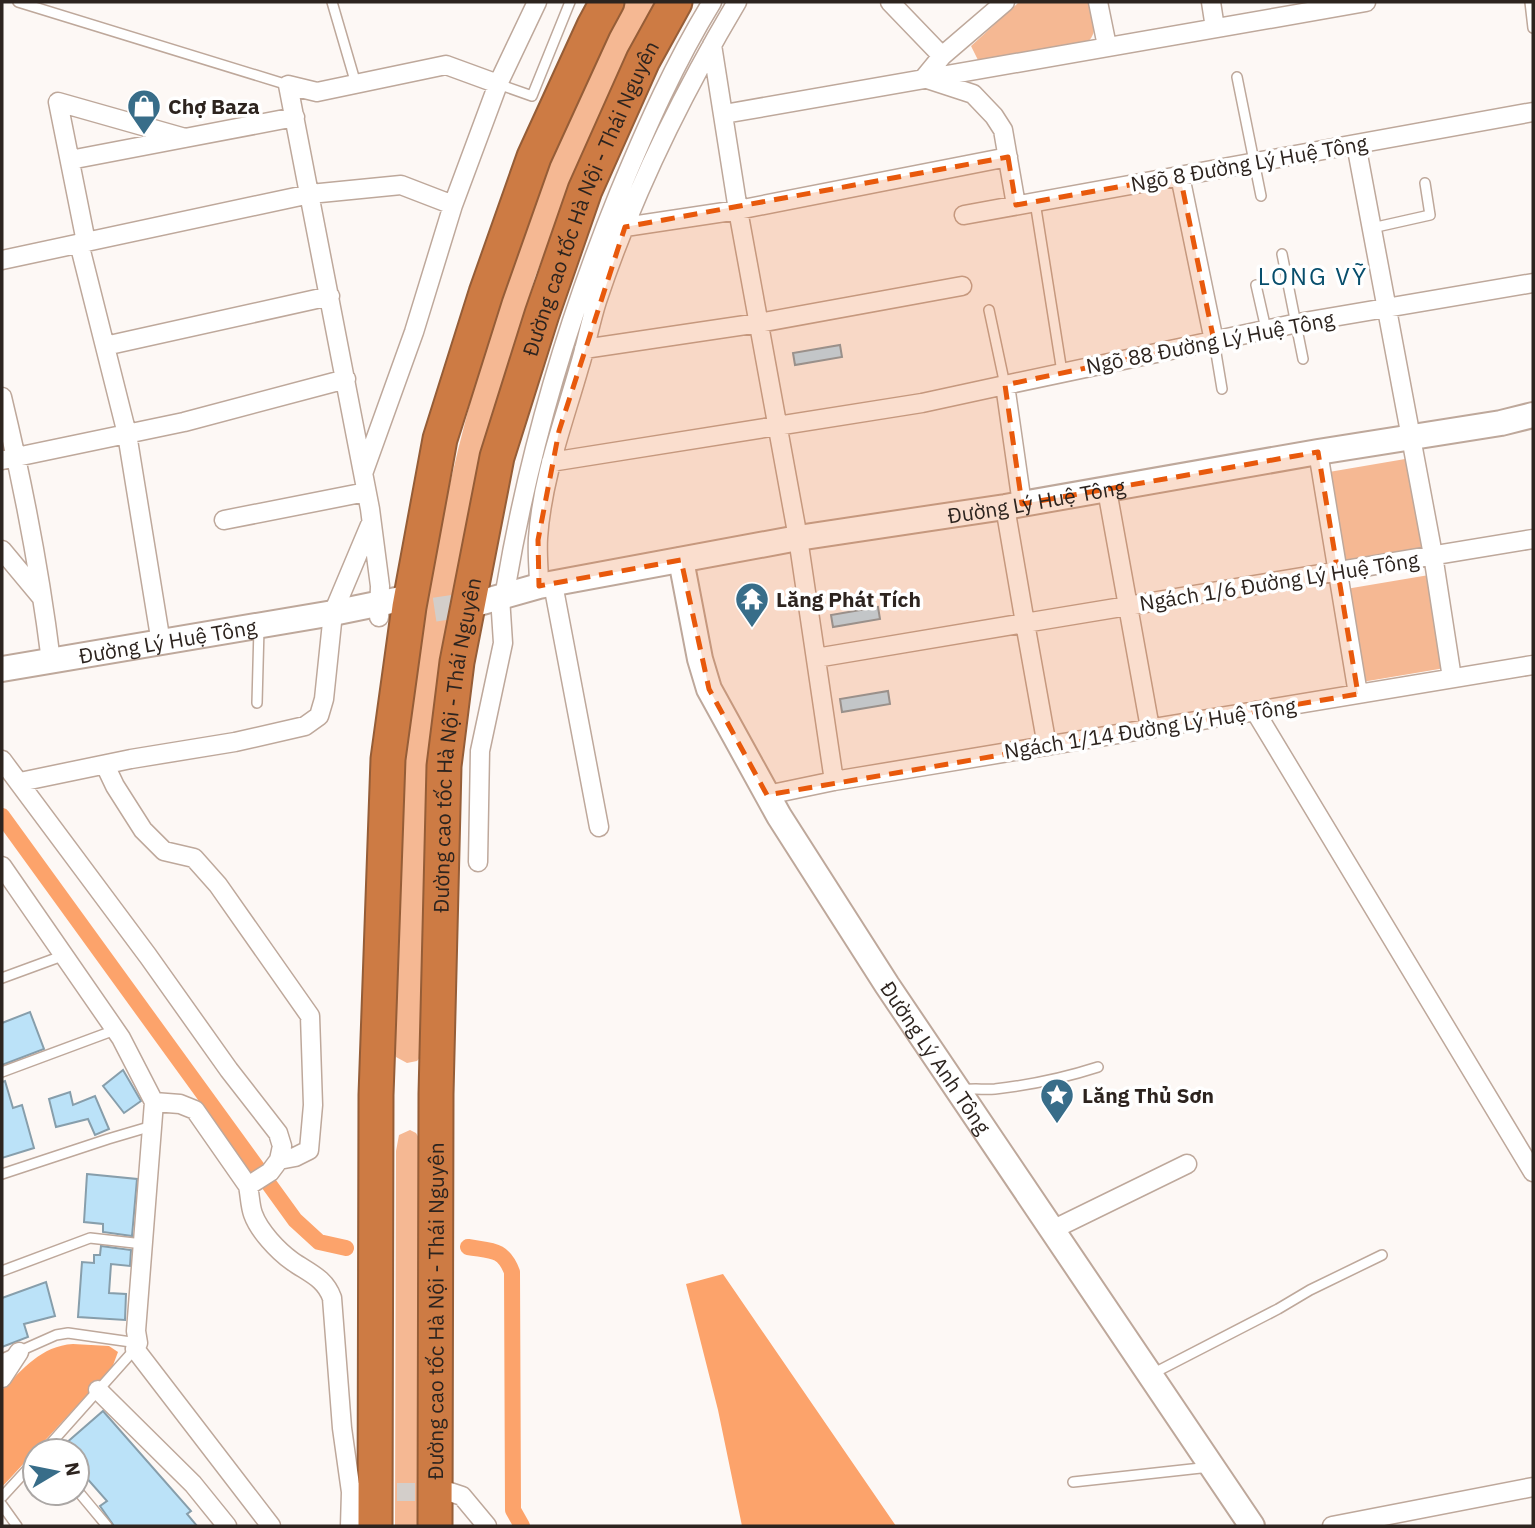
<svg xmlns="http://www.w3.org/2000/svg" width="1535" height="1528" font-family="'IBM Plex Sans',sans-serif">
	<style>
		.green { fill: #f5b893 }
		.water { fill: #fca36b }
		.lines { fill: none; stroke-linecap: round; stroke-linejoin: round }
		.canal { stroke: #fca36b; stroke-width: 16 }
		.building { fill: #bbe2f8; stroke: #879eab; stroke-width: 2 }
		.street-tunnel { stroke: #d3ceca; stroke-width: 18; stroke-dasharray: 18 9; stroke-linecap: butt }
		.secondary-tunnel { stroke: #d3ceca; stroke-width: 24; stroke-dasharray: 24 12; stroke-linecap: butt }
		.lane-casing { stroke: #bea89b; stroke-width: 12 }
		.street-casing { stroke: #bea89b; stroke-width: 21 }
		.secondary-casing { stroke: #bea89b; stroke-width: 28 }
		.highway-casing { stroke: #955d37; stroke-width: 37 }
		.lane { stroke: #fff; stroke-width: 9 }
		.street { stroke: #fff; stroke-width: 18 }
		.secondary { stroke: #fff; stroke-width: 24 }
		.highway { stroke: #cd7b44; stroke-width: 33 }
		.marked { fill: #e8590c; fill-opacity: 0.2; stroke: #e8590c; stroke-width: 5; stroke-dasharray: 14 9; stroke-linejoin: round }
		.labels { text-anchor: middle; dominant-baseline: central; stroke-width: 7; stroke-linejoin: round; paint-order: stroke }
		.poi-label { font-size: 21px; font-weight: bold; fill: #2d241f; stroke: #fff; text-anchor: start }
		.street-label { font-size: 21px; fill: #2d241f; stroke: #fff }
		.quarter-label { font-size: 24px; letter-spacing: 2px; fill: #074e6c; stroke: #fff }
	</style>
	<rect width="100%" height="100%" fill="#fdf8f5"/>
	<!-- green -->
	<path class="green" d="M625,2H655L581,159L535,277L484,449L421,1056L417,1061L407,1063L396,1057L395,1050C397,952 395,853 405,756C433,492 503,238 625,2Z
		M1019,2H1091C1093,17 1100,34 1085,44L978,60L971,46Z
		M1411,458L1427,551L1345,565L1329,472Z
		M1429,575L1445,668L1362,682L1346,589Z
		M410,1130L416,1133L420,1140V1526H395L396,1151L399,1135Z"/>
	<!-- water -->
	<path class="water" d="M723,1274L896,1526H742L718,1410L686,1284Z
		M73,1344L109,1346L118,1352L112,1368L2,1487V1390C23,1369 41,1346 73,1344Z"/>
	<g class="lines">
		<!-- canal -->
		<path class="canal" d="M2,816L295,1220L319,1242L346,1248
			M468,1247C491,1251 503,1248 512,1272L513,1510L522,1526"/>
	</g>
	<!-- building -->
	<path class="building" d="M840,345L842,357L795,365L793,353Z
		M878,607L880,619L833,627L831,615Z
		M888,691L890,704L842,712L840,699Z
		M30,1012L44,1049L2,1065V1023Z
		M123,1070L141,1101L124,1113L103,1086Z
		M5,1081L13,1108L22,1105L34,1148L2,1158V1082Z
		M70,1092L73,1105L95,1096L109,1129L95,1135L88,1119L56,1127L49,1099Z
		M87,1174L137,1179L132,1236L103,1232V1224L84,1222Z
		M101,1246L131,1250L130,1266L111,1264L109,1293L126,1294L125,1320L78,1317L82,1262L94,1263V1255H100Z
		M46,1282L55,1316L24,1324L28,1337L2,1347V1298Z
		M103,1411L191,1511L187,1514L197,1526H114L100,1506L107,1501L77,1467V1451H57Z"/>
	<g class="lines">
		<!-- street-tunnel -->
		<path class="street-tunnel" d="M370,1492H440"/>
		<!-- secondary-tunnel -->
		<path class="secondary-tunnel" d="M399,615L479,603"/>
		<!-- lane casing -->
		<g class="lane-casing">
			<path id="lane" d="M18,2L288,85
				M332,2L356,84
				M1530,2L1533,28
				M1237,77L1261,196
				M498,84L532,96L570,2
				M1035,202L1062,372
				M1372,228L1430,215L1425,183
				M1282,254L1303,359
				M1256,285L1266,329
				M989,310L1005,385
				M1214,341L1222,389
				M257,703L259,628
				M2,978L62,956
				M2,1072L115,1030
				M962,1090C974,1088 984,1090 995,1089C1030,1085 1064,1078 1098,1067
				M2,1174L108,1139L152,1126
				M2,1271L90,1238L143,1244
				M2,1359L56,1335L68,1333L138,1343
				M1150,1375L1278,1309L1310,1290L1382,1255
				M44,1451L135,1349
				M1073,1482L1210,1467
				M77,1490L107,1526
				M2,1497L35,1461
				M2,1505L17,1526"/>
		</g>
		<!-- street casing -->
		<g class="street-casing">
			<path id="street" d="M890,2L942,56L924,78L973,94L994,116L1003,130L1016,205
				M1098,2L1107,46
				M1211,2L1215,28
				M712,45L738,210L798,538L834,781
				M942,56L1005,2
				M724,114L1366,2
				M185,138L295,117
				M1356,144L1433,555L1452,678
				M70,160L185,138L58,102L86,242
				M1180,176L1214,341
				M964,215L1533,112
				M625,227L738,210L1008,157
				M79,243L127,434L161,643
				M2,260L310,194L401,185L453,205
				M105,346L330,296
				M584,349L759,323L962,286
				M2,397C23,484 40,572 51,661
				M1318,452L1358,694
				M2,460L184,422L346,379
				M551,462L922,403L1005,385
				M364,471L414,332L453,205L498,84L537,2
				M1107,490L1150,728
				M1022,504L1005,385L1298,323L1533,283
				M224,520L366,492
				M2,550L42,598
				M553,584L599,827
				M506,586C529,450 567,321 619,193C646,128 675,62 712,2
				M539,586C539,571 537,554 538,538C542,479 563,424 579,368C586,346 590,323 597,301C632,196 681,96 737,2
				M379,617L380,586L370,509L288,85L317,92L446,65L498,84
				M816,658L1025,623L1005,507
				M1255,711L1533,1172
				M1047,746L1025,623L1533,539
				M2,760L148,956L229,1070L278,1133L282,1146L279,1160L270,1172L248,1186C250,1195 250,1206 253,1214C259,1231 278,1251 292,1261C309,1273 325,1278 332,1298L342,1428L351,1492H370
				M105,765L115,786L143,830L164,851L194,858L218,885L310,1016L313,1105L309,1150L295,1157L279,1160
				M20,782L131,759L235,742L305,726L319,716L324,699L333,613L370,525
				M767,795L834,781L1533,665
				M478,862L480,751L503,643L500,597
				M2,866L121,1038L154,1102L136,1331L138,1343L135,1349L271,1526
				M154,1102L180,1104L195,1110L248,1186
				M1052,1230L1187,1164
				M2,1378L19,1352
				M98,1390L193,1484L227,1526
				M450,1492L462,1496L487,1526
				M350,1526L351,1492
				M1332,1526L1533,1487"/>
		</g>
		<!-- secondary casing -->
		<g class="secondary-casing">
			<g id="secondary">
				<path id="s1" d="M681,560L700,659L709,689L779,816L887,985L1252,1526"/>
				<path id="s2" d="M479,603L539,586L798,538L1005,507L1318,452L1501,423L1533,415"/>
				<path id="s3" d="M2,669L333,613L401,599"/>
			</g>
		</g>
		<!-- highway casing -->
		<g class="highway-casing">
			<g id="highway">
				<path d="M375,1526L376,1095L388,759L409,607L440,439L486,293L534,157L594,26L607,2"/>
				<path id="s4" d="M435,1526L436,1094L444,766L457,662L497,457L542,314L585,190L643,60L675,2"/>
			</g>
		</g>
		<!-- lane -->
		<use href="#lane" class="lane"/>
		<!-- street -->
		<use href="#street" class="street"/>
		<!-- secondary -->
		<use href="#secondary" class="secondary"/>
		<!-- highway -->
		<use href="#highway" class="highway"/>
	</g>
	<!-- marked area -->
	<path class="marked" d="M1008,157L1016,205L1180,176L1214,341L1005,385L1022,504L1318,452L1358,694L767,795L709,689L681,560L539,586L538,540L559,431L625,227Z"/>
	<!-- icons -->
	<defs>
		<g id="shop-pin" transform="scale(1.75)"><path d="M0 17L-7.5 6A9.5 9.5 0 1 1 7.5 6Z" fill="#386d89" stroke="#fff"/><path d="M-5-2.5h2.3a2.7 3.5 0 0 1 5.4 0H5L5.5 6h-11ZM-1.5-2.5h3a1.5 2.3 0 0 0-3 0Z" fill="#fff"/></g>
		<g id="temple-pin" transform="scale(1.75)"><path d="M0 17L-7.5 6A9.5 9.5 0 1 1 7.5 6Z" fill="#386d89" stroke="#fff"/><path d="M0-6L5-2H3V0L6.5 2.5H4V6H1.5V3h-3V6H-4V2.5H-6.5L-3 0V-2H-5Z" fill="#fff"/></g>
		<g id="sight-pin" transform="scale(1.75)"><path d="M0 17L-7.5 6A9.5 9.5 0 1 1 7.5 6Z" fill="#386d89" stroke="#fff"/><path d="M0-6L1.8-2.2L6-1.7L2.9 1.2L3.7 5.4L0 3.3L-3.7 5.4L-2.9 1.2L-6-1.7L-1.8-2.2Z" fill="#fff"/></g>
	</defs>
	<g fill-rule="evenodd">
		<use href="#shop-pin" x="144" y="106"/>
		<use href="#temple-pin" x="752" y="599"/>
		<use href="#sight-pin" x="1057" y="1095"/>
	</g>
	<g class="labels">
		<!-- poi labels -->
		<g class="poi-label">
			<text x="168" y="106">Chợ Baza</text>
			<text x="776" y="599">Lăng Phát Tích</text>
			<text x="1082" y="1095">Lăng Thủ Sơn</text>
		</g>
		<!-- street labels -->
		<g class="street-label">
			<text transform="translate(1249 163) rotate(-10)">Ngõ 8 Đường Lý Huệ Tông</text>
			<text stroke="none"><textPath href="#s4" startOffset="1349">Đường cao tốc Hà Nội - Thái Nguyên</textPath></text>
			<text transform="translate(1210 342) rotate(-11)">Ngõ 88 Đường Lý Huệ Tông</text>
			<text stroke="none"><textPath href="#s2" startOffset="567">Đường Lý Huệ Tông</textPath></text>
			<text transform="translate(1279 581) rotate(-9)">Ngách 1/6 Đường Lý Huệ Tông</text>
			<text stroke="none"><textPath href="#s3" startOffset="168">Đường Lý Huệ Tông</textPath></text>
			<text transform="translate(1150 728) rotate(-9)">Ngách 1/14 Đường Lý Huệ Tông</text>
			<text stroke="none"><textPath href="#s4" startOffset="782">Đường cao tốc Hà Nội - Thái Nguyên</textPath></text>
			<text stroke="none"><textPath href="#s1" startOffset="565">Đường Lý Anh Tông</textPath></text>
			<text stroke="none"><textPath href="#s4" startOffset="215">Đường cao tốc Hà Nội - Thái Nguyên</textPath></text>
		</g>
		<!-- quarter labels -->
		<g class="quarter-label">
			<text x="1313" y="276">LONG VỸ</text>
		</g>
	</g>
	<!-- border -->
	<rect width="1535" height="1528" fill="none" stroke="#2d241f" stroke-width="7"/>
	<!-- north arrow -->
	<g transform="translate(56 1472) rotate(80)"><circle r="33" fill="#ffffff" stroke="#aba7a5" stroke-width="2"/>
	<path d="M0-5L12 26L0 18L-12 26Z" fill="#386d89"/>
	<text y="-10" font-size="19" font-weight="bold" text-anchor="middle" fill="#2d241f">N</text>
	</g>
</svg>
